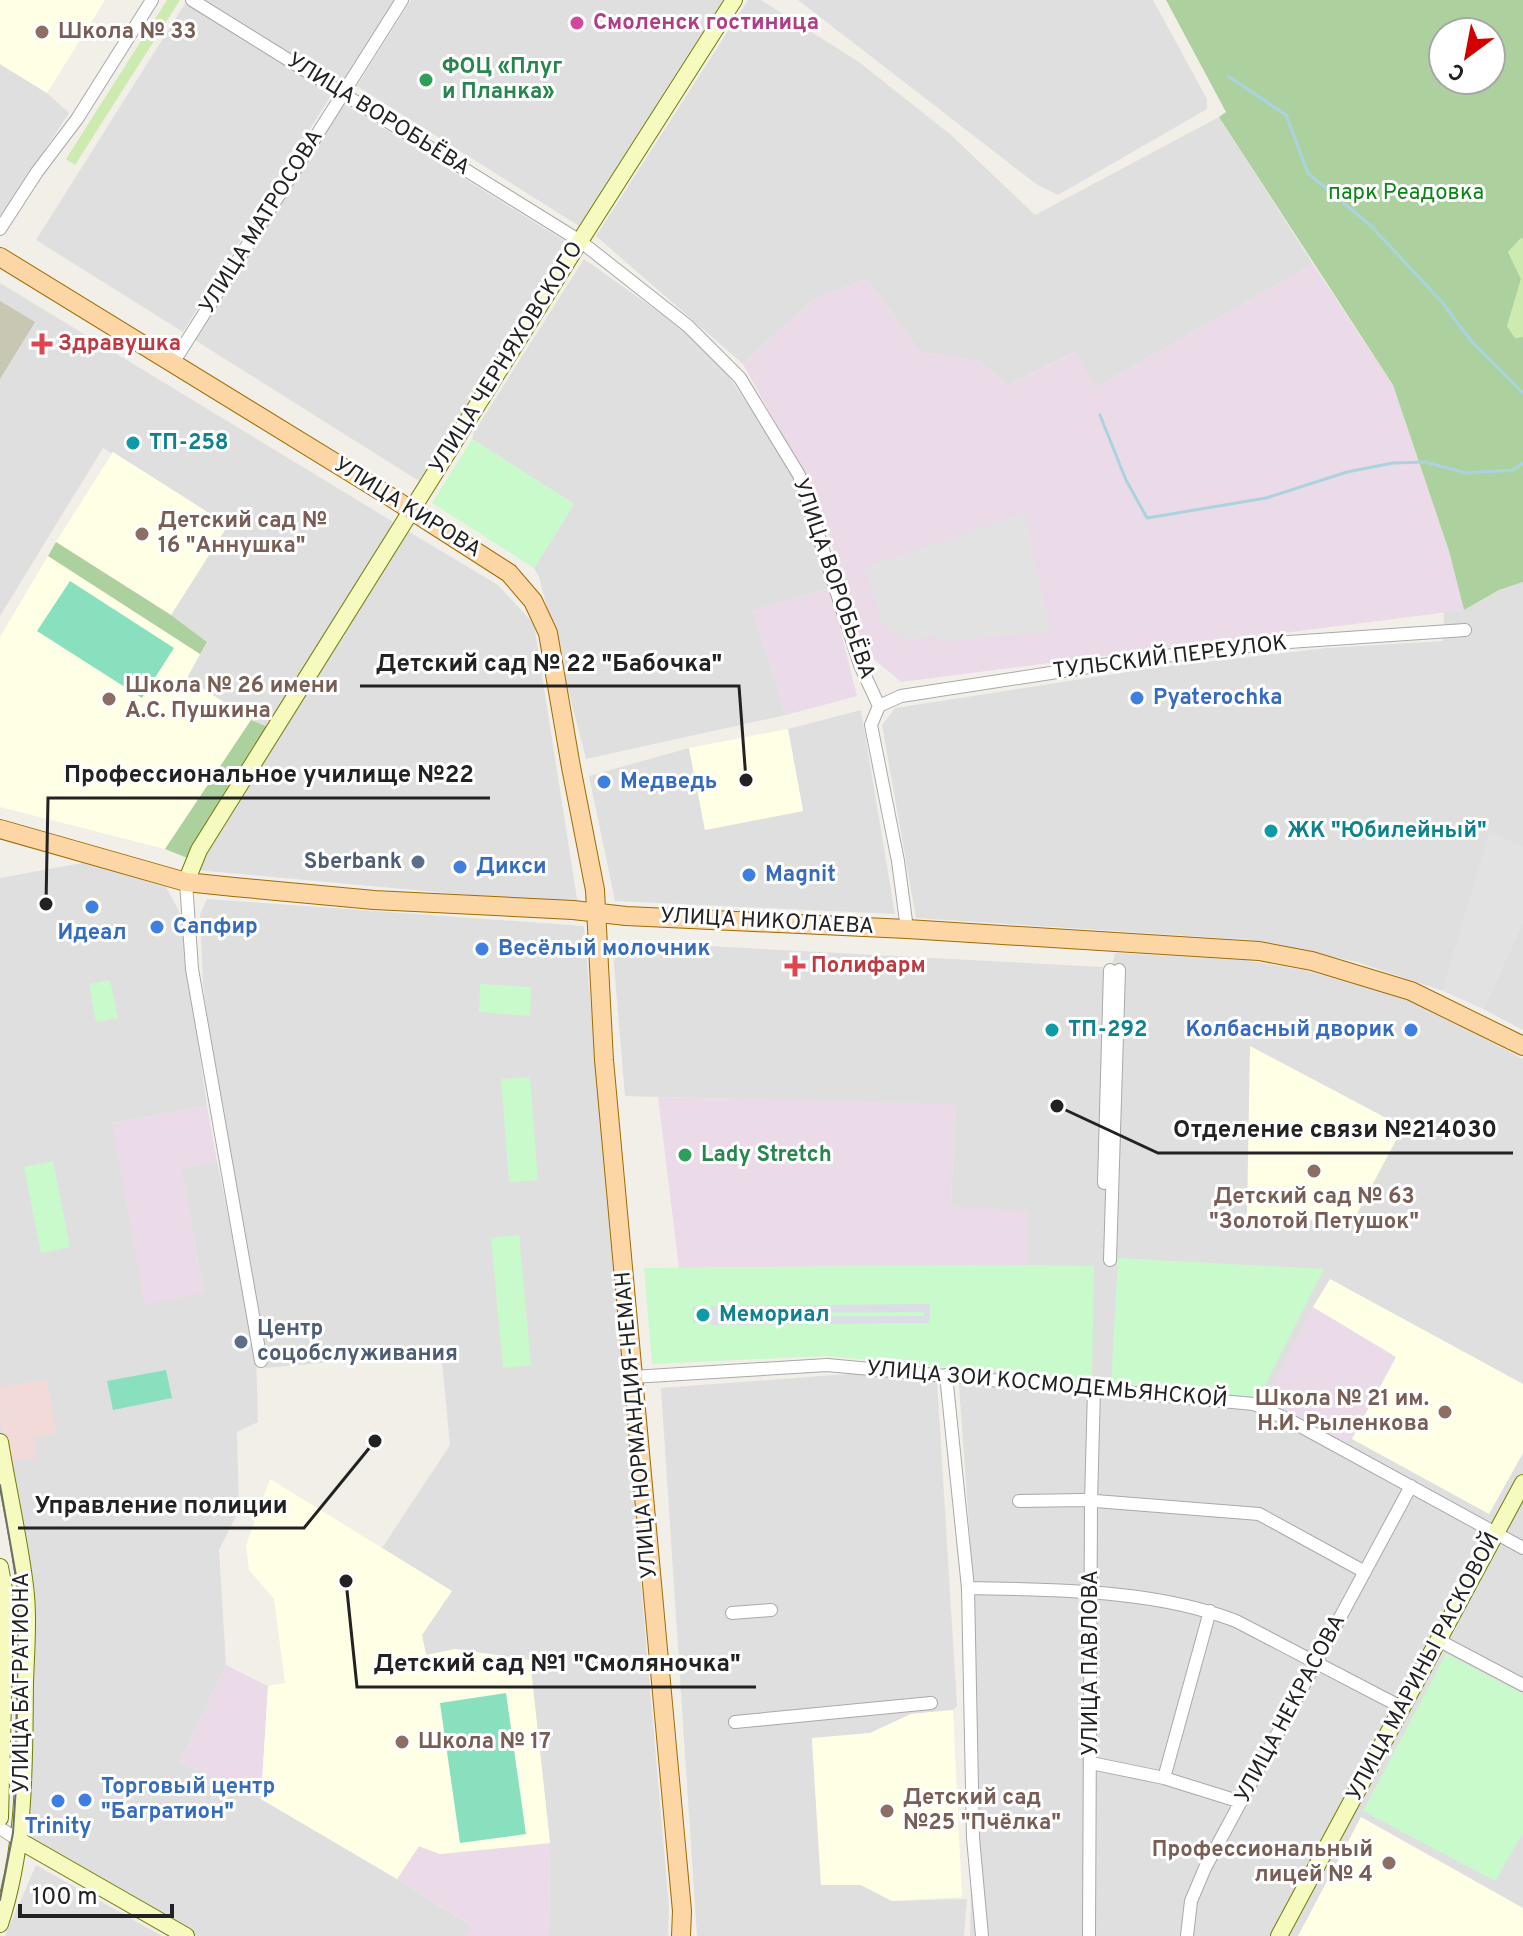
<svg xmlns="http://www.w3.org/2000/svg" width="1523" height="1936" font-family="Overpass,sans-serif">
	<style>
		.residential { fill: #e0dfdf }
		.commercial { fill: #f2dad9 }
		.industrial { fill: #ebdbe8 }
		.education { fill: #ffffe5 }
		.construction { fill: #c7c7b4 }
		.grass { fill: #cdebb0 }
		.forest { fill: #add19e; fill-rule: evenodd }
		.park { fill: #c8facc }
		.pitch { fill: #88e0be }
		.parking { fill: #e2e2e2 }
		.plaza { fill: #dddde8; fill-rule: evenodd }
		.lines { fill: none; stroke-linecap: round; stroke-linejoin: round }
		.stream { stroke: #aad3df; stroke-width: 3 }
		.street-casing { stroke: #a9a9a9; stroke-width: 14 }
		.secondary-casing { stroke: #707d05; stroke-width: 18 }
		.primary-casing { stroke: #a06b00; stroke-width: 20 }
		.street { stroke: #fff; stroke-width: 12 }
		.secondary { stroke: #f7fabf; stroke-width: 16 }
		.primary { stroke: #fcd6a4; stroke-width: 18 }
		.tram { stroke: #707070; stroke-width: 2 }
		.hotel-dot { fill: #d1479c; stroke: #fff; stroke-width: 3 }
		.education-dot { fill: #8d6e63; stroke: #fff; stroke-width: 3 }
		.leisure-dot { fill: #2e9e5b; stroke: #fff; stroke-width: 3 }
		.health-dot { fill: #e0444e; stroke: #fff; stroke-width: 3 }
		.culture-dot { fill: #0f9aa8; stroke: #fff; stroke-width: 3 }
		.shop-dot { fill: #3f7fe0; stroke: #fff; stroke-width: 3 }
		.service-dot { fill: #5c6f8a; stroke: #fff; stroke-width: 3 }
		.labels { text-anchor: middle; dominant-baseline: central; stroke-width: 6; stroke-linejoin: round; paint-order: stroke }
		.hotel-label { font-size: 22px; font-weight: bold; fill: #b23c85; stroke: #fff; text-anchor: start }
		.education-label { font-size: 22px; font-weight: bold; fill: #785e54; stroke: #fff; text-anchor: start }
		.leisure-label { font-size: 22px; font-weight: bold; fill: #27864d; stroke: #fff; text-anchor: start }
		.street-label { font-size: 22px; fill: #222; stroke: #fff }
		.park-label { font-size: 22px; fill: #0c8416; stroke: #fff }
		.health-label { font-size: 22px; font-weight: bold; fill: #be3a42; stroke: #fff; text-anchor: start }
		.culture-label { font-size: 22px; font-weight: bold; fill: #0d838f; stroke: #fff; text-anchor: start }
		.shop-label { font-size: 22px; font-weight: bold; fill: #366cbe; stroke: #fff; text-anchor: start }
		.service-label { font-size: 22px; font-weight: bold; fill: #4e5e75; stroke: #fff; text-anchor: end }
		.leader { fill: none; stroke: #222; stroke-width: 3 }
		.callout-dot { fill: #222; stroke: #fff; stroke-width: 3 }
		.callout-label { font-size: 24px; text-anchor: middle; font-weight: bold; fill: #222; stroke: #fff; stroke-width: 6; stroke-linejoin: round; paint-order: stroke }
	</style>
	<rect width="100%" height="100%" fill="#f2efe9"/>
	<!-- residential -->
	<path class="residential" d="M199,0H395L340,86Z
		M411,0H723L579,226L357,86Z
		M748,0H761L859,62L951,135L1035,215L1219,117L1313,264L1095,388L1074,352L1007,386L979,361L920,352L867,279L811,301L743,364L596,236Z
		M798,0H1153L1207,99V109L1058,195L1036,184Z
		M186,2L332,94L183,332L36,240Z
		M0,64L47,93L69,113L0,218Z
		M343,103L568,243L419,481L195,340Z
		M584,259L681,328L726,372L794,474L830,588L753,611L786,715L586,759L539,577L534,568L574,504L472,439L474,432Z
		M0,283L395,523L268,727L251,720L186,678L207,642L171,615L228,525L103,448L0,616Z
		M406,530L498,585L534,624L578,905L196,870Z
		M1523,582V847L1490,832L1443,991L1357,962L1250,940L916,918L882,725L895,708L1153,668L1327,648L1443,641L1444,612L1464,610L1499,590Z
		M861,710L895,914L615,901L589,776L689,748L705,830L803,811L788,729Z
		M87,862L166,887L193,937L199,1050L207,1106L112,1123L204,1293L181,1168L217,1161L256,1350L258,1422L237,1432L239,1510L219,1550L226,1665L180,1762L261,1799L397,1879L472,1926L465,1936H194L26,1841L31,1588L0,1437V878Z
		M207,899L584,926L669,1907L668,1936H549L550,1843L530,1661L456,1649L426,1655L422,1635L451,1591L382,1548L450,1445L441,1352L265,1368L219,1104L203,984L200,914Z
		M1523,922V1030L1483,1009Z
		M612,941L1103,967V1002L1115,953L1245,960L1304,970L1415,1001L1523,1059V1936H970L975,1647L973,1601L975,1600L976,1583L973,1582L959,1385L978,1386L980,1263L951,1206L955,1105L625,1096Z
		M874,1372L937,1381L957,1706L953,1710L911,1714L870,1733L812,1739L821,1885H861L892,1901L967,1899L964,1936H697L661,1388Z
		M36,1865L162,1936H5Z"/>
	<!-- commercial -->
	<path class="commercial" d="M47,1379L56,1433L34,1437L37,1457L8,1462L0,1417V1387Z"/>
	<!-- industrial -->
	<path class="industrial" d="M1313,264L1393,385L1449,551L1464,610L901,682L864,651L820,505L743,364L811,301L867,279L920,352L979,361L1007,386L1075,352L1095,388Z
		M830,588L857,696L786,715L753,611Z
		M658,1097L955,1104L951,1206L1028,1211L1027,1265L679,1268Z
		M207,1106L217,1161L181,1168L204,1293L145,1304L112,1123Z
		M1313,1307L1397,1357L1352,1439L1343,1443L1265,1400Z
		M226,1665L268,1686L261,1799L180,1762Z
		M550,1843L549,1936H465L471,1925L397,1879L418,1846L440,1854Z"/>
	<!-- education -->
	<path class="education" d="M0,0H105L47,93L0,64Z
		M113,452L228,525L171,615L56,542Z
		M48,556L200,654L187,678L251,720L165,849L0,807V637Z
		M788,729L803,811L705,830L689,748Z
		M1250,1046L1403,1127L1352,1223L1247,1216Z
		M1330,1279L1523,1384V1453L1489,1514L1352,1439L1396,1357L1313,1307Z
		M270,1479L452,1591L422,1635L426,1655L455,1649L530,1660L550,1843L440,1854L419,1846L397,1879L261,1799L268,1686L285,1683L274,1599L249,1570L246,1545Z
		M953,1710L962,1897L892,1901L861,1885H821L812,1738L870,1733L911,1714Z
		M1361,1817L1523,1908V1936H1298Z"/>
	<!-- construction -->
	<path class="construction" d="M0,301L35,322L0,379Z"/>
	<!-- grass -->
	<path class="grass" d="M167,0H180L75,165L66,159Z
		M1521,238L1523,239V337L1515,338L1507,326L1521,279L1508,252Z"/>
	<!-- forest -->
	<path class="forest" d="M1166,0H1523V239L1521,238L1508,252L1521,279L1507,326L1515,338L1523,337V582L1499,590L1464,610L1449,551L1393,385L1219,117L1226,112ZM1443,32H1491V80H1443Z
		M56,542L171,615L207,642L200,654L48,556Z
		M251,720L268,727L190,859L165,849Z"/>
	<!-- park -->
	<path class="park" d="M472,439L574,504L534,568L432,503Z
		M110,980L118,1018L96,1022L89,984Z
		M480,984L531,987L530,1016L479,1012Z
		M530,1077L538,1180L509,1182L501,1079Z
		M53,1161L70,1247L41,1253L24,1167Z
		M519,1235L531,1365L503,1368L491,1238Z
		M1118,1258L1324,1269L1258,1399L1111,1387Z
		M1027,1265L1094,1266L1092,1381L825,1356L652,1364L644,1268Z
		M1446,1654L1523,1694V1833L1495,1881L1363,1811Z"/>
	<!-- pitch -->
	<path class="pitch" d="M70,581L174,648L142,698L37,631Z
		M166,1370L172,1398L113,1410L107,1381Z
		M506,1693L526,1834L460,1843L440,1703Z"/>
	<!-- parking -->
	<path class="parking" d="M1024,513L1051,631L939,642L937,635L907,641L882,623L865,567Z
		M1490,831L1523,847V922L1483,1009L1443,991Z"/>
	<!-- plaza -->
	<path class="plaza" d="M930,1304V1323L712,1325L711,1321H696L695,1324H693V1307L695,1306L696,1310H711V1306ZM924,1312V1316L718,1317V1313Z"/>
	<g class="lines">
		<!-- stream -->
		<path class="stream" d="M1228,76L1286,115L1308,173L1371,226L1442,302L1472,342L1523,393
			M1100,415L1126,480L1147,518L1266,498L1347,472L1393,463L1425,462L1466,473L1513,470L1523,463"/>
		<!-- street casing -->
		<g class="street-casing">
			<path id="street" d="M192,0L580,241L688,326L740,378L799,475L860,665L879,706L871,725L898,861L907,929
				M0,229L37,172L77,119L152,0
				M173,363L402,0
				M879,706L901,696L1148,658L1274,643L1465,630
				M186,882L192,969L261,1361
				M1104,1183L1110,970
				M1110,1260L1119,970
				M946,1375L968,1588L973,1838L982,1936
				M632,1377L827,1365L1254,1404L1291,1421L1523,1548
				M1019,1501L1083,1500L1259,1514L1365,1572
				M968,1588C1054,1590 1154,1589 1236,1621L1403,1708
				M732,1613L771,1610
				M1438,1640L1523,1685
				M735,1722L931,1703
				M1091,1763L1164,1778L1241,1802
				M1164,1778L1210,1611
				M0,1828L20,1841
				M1089,1936L1091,1502L1094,1389
				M1187,1936L1191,1901L1205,1868L1411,1486"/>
		</g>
		<!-- secondary casing -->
		<g class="secondary-casing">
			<path id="secondary" d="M186,882L199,850L580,241L734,0
				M0,1442C8,1490 19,1538 25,1586C29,1617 26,1651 25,1683C24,1764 26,1845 0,1924
				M0,1567L4,1589L5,1624L0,1818
				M20,1841L186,1936
				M1279,1936L1523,1483"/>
		</g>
		<!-- primary casing -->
		<g class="primary-casing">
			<path id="primary" d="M0,257L389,496L509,573L533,601L548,633L571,767L595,890L604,1060L682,1911L681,1936
				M0,829L186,882L234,887L374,900L573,910L626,916L907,929L1259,951L1312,961L1411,991L1523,1046"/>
		</g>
		<!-- street -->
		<use href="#street" class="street"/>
		<!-- secondary -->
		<use href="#secondary" class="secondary"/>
		<!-- primary -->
		<use href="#primary" class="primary"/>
		<!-- tram -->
		<path class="tram" d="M0,1485L18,1587V1618L16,1786L13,1833L0,1900"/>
	</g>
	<!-- markers -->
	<circle class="hotel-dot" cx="577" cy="23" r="8"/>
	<g class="education-dot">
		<circle cx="42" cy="32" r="8"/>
		<circle cx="142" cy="534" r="8"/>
		<circle cx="109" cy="699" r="8"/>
		<circle cx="1314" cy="1171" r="8"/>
		<circle cx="1445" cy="1412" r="8"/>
		<circle cx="402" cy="1742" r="8"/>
		<circle cx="887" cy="1811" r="8"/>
		<circle cx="1389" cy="1863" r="8"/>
	</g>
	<g class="leisure-dot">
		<circle cx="426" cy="80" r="8"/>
		<circle cx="685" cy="1155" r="8"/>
	</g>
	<g class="health-dot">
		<path d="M38 332h8v8h8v8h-8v8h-8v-8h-8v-8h8z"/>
		<path d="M791 954h8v8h8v8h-8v8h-8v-8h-8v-8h8z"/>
	</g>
	<g class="culture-dot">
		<circle cx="133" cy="443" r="8"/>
		<circle cx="1271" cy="831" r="8"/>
		<circle cx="1052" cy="1030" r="8"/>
		<circle cx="703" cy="1315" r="8"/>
	</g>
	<g class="shop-dot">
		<circle cx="1137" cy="698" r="8"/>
		<circle cx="604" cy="782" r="8"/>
		<circle cx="460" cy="867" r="8"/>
		<circle cx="749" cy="875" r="8"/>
		<circle cx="92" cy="907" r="8"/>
		<circle cx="157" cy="927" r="8"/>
		<circle cx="482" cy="949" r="8"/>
		<circle cx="1411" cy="1030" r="8"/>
		<circle cx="85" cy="1800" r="8"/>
		<circle cx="58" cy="1801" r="8"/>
	</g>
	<g class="service-dot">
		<circle cx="418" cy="862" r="8"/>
		<circle cx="241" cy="1342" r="8"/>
	</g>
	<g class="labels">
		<!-- hotel labels -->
		<g class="hotel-label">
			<text x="593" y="23">Смоленск гостиница</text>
		</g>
		<!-- education labels -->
		<g class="education-label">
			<text x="58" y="32">Школа № 33</text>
			<text x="158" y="521">Детский сад №<tspan x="158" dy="25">16 "Аннушка"</tspan></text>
			<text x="125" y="686">Школа № 26 имени<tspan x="125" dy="25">А.С. Пушкина</tspan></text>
			<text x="1314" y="1197" text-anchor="middle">Детский сад № 63<tspan x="1314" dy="25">"Золотой Петушок"</tspan></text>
			<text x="1429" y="1399" text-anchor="end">Школа № 21 им.<tspan x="1429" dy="25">Н.И. Рыленкова</tspan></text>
			<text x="418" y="1742">Школа № 17</text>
			<text x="903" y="1798">Детский сад<tspan x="903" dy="25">№25 "Пчёлка"</tspan></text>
			<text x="1373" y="1850" text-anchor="end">Профессиональный<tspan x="1373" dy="25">лицей № 4</tspan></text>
		</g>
		<!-- leisure labels -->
		<g class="leisure-label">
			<text x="442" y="67">ФОЦ «Плуг<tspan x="442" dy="25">и Планка»</tspan></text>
			<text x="701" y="1155">Lady Stretch</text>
		</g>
		<!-- street labels -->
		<g class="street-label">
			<text transform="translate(378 115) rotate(32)">УЛИЦА ВОРОБЬЁВА</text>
			<text transform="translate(262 222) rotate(-58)">УЛИЦА МАТРОСОВА</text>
			<text transform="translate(507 358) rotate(-58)">УЛИЦА ЧЕРНЯХОВСКОГО</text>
			<text transform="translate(407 508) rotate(32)">УЛИЦА КИРОВА</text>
			<text transform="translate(833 579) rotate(71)">УЛИЦА ВОРОБЬЁВА</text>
			<text transform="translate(1170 658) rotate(-7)">ТУЛЬСКИЙ ПЕРЕУЛОК</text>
			<text transform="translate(767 922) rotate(3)">УЛИЦА НИКОЛАЕВА</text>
			<text transform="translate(1047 1385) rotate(5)">УЛИЦА ЗОИ КОСМОДЕМЬЯНСКОЙ</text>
			<text transform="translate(637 1425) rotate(-95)">УЛИЦА НОРМАНДИЯ-НЕМАН</text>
			<text transform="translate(1091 1663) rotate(-90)">УЛИЦА ПАВЛОВА</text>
			<text transform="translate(1424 1667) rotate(-62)">УЛИЦА МАРИНЫ РАСКОВОЙ</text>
			<text transform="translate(22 1683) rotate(-90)">УЛИЦА БАГРАТИОНА</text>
			<text transform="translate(1291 1709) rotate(-62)">УЛИЦА НЕКРАСОВА</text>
		</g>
		<!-- park labels -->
		<g class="park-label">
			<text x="1406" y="193">парк Реадовка</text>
		</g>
		<!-- health labels -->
		<g class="health-label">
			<text x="58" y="344">Здравушка</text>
			<text x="811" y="966">Полифарм</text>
		</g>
		<!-- culture labels -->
		<g class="culture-label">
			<text x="149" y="443">ТП-258</text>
			<text x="1287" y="831">ЖК "Юбилейный"</text>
			<text x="1068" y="1030">ТП-292</text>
			<text x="719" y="1315">Мемориал</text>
		</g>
		<!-- shop labels -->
		<g class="shop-label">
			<text x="1153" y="698">Pyaterochka</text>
			<text x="620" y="782">Медведь</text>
			<text x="476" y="867">Дикси</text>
			<text x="765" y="875">Magnit</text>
			<text x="173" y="927">Сапфир</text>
			<text x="92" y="933" text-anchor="middle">Идеал</text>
			<text x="498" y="949">Весёлый молочник</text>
			<text x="1395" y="1030" text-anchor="end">Колбасный дворик</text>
			<text x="101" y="1787">Торговый центр<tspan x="101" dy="25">"Багратион"</tspan></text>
			<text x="58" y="1827" text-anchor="middle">Trinity</text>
		</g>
		<!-- service labels -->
		<g class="service-label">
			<text x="402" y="862">Sberbank</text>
			<text x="257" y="1329" text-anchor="start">Центр<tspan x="257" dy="25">соцобслуживания</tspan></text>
		</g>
	</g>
	<!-- callouts -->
	<path class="leader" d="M746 780L739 686H360M46 904L48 798H490M1057 1106L1158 1153H1513M375 1441L304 1528H18M346 1581L357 1687H756"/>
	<g class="callout-dot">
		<circle cx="746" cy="780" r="8"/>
		<circle cx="46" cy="904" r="8"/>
		<circle cx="1057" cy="1106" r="8"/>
		<circle cx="375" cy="1441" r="8"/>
		<circle cx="346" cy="1581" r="8"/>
	</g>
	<g class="callout-label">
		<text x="549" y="671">Детский сад № 22 "Бабочка"</text>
		<text x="269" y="782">Профессиональное училище №22</text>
		<text x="1335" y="1137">Отделение связи №214030</text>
		<text x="161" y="1513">Управление полиции</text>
		<text x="557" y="1671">Детский сад №1 "Смоляночка"</text>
	</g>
	<!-- north arrow -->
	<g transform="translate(1467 56) rotate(212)"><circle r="38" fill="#ffffff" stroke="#a7a7a7" stroke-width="2"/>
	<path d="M0-6L14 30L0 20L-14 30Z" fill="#d40000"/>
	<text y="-12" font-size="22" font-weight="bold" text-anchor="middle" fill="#222222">С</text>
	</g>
	<!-- scale -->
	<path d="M20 1904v12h152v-12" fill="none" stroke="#222222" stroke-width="4"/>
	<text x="32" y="1904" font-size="24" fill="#222222" stroke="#ffffff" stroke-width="6" paint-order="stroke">100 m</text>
</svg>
